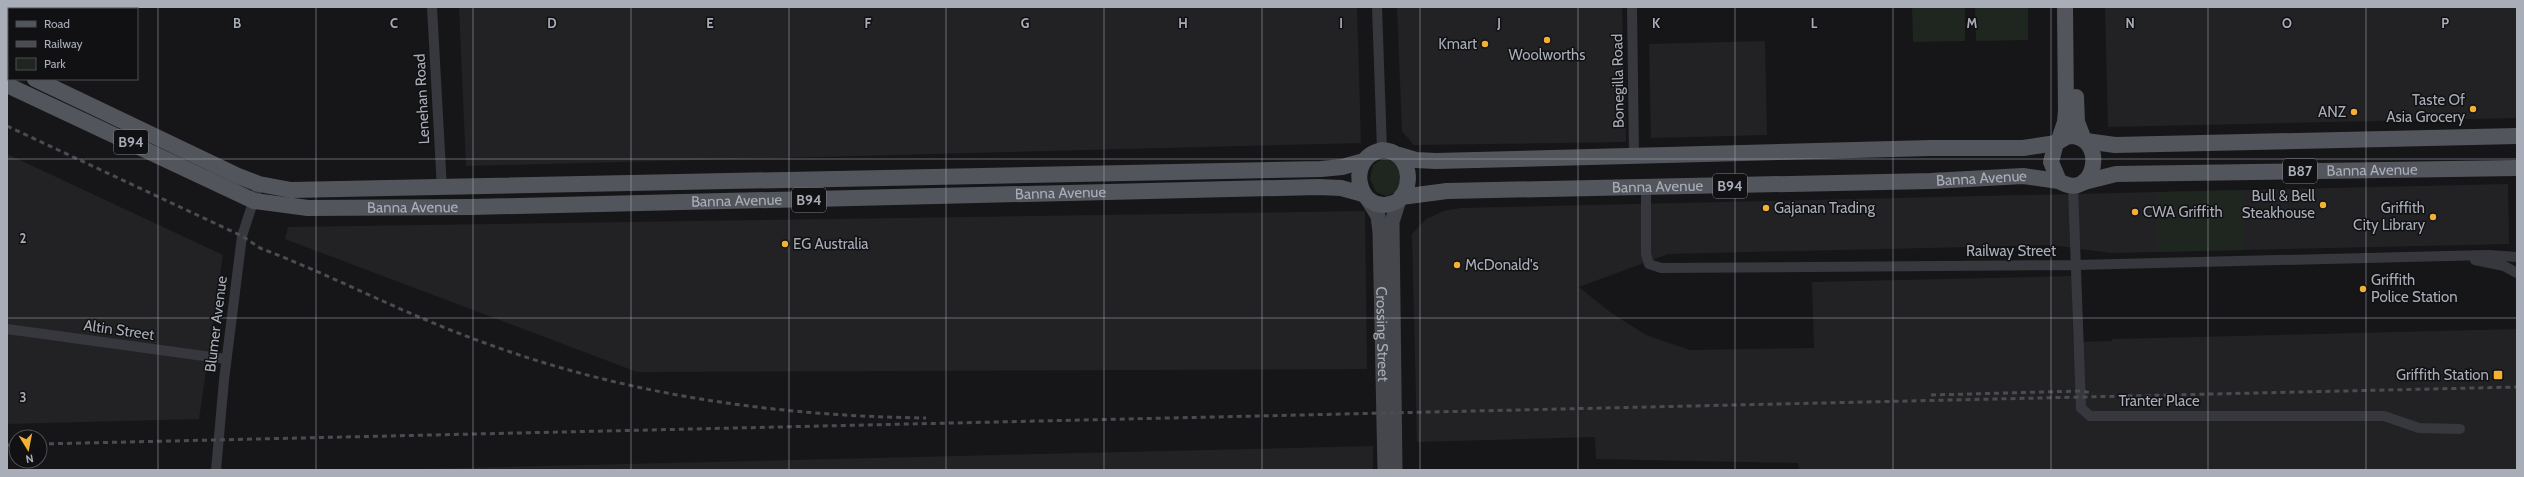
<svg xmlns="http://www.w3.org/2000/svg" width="2524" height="477" font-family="Cabin,sans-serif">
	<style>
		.built { fill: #222225 }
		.green { fill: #1e261f }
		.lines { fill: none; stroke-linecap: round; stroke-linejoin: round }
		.minor { stroke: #37383d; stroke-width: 10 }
		.secondary { stroke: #45474d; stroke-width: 15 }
		.primary { stroke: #53555c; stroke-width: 16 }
		.rail { stroke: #4a4c52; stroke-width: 3; stroke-dasharray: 5 4; stroke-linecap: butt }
		.grid { fill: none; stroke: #a8adb8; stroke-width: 1; stroke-opacity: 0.55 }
		.poi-dot { fill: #f2b134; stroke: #111113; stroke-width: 1.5 }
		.labels { text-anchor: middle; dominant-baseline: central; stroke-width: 3; stroke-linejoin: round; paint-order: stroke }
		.shield { fill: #111113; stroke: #7b7e86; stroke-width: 1 }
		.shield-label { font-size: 14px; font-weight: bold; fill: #a8adb8 }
		.poi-label { font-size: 15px; fill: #a8adb8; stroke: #111113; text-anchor: end }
		.street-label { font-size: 15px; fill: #a8adb8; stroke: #111113 }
		.grid-label { font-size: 13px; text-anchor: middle; font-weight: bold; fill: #a8adb8; stroke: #111113; stroke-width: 3; stroke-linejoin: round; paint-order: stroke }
	</style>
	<rect width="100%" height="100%" fill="#161618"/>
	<!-- built -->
	<path class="built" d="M459,7H1357L1361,143L466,166Z
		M1397,7H1622L1626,142L1414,145L1402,131Z
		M2105,7H2517V118L2108,127Z
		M1765,41L1767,135L1651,138L1649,44Z
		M7,154L223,255L199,419L7,424Z
		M2508,184L2509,244L2111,253L2051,245L1668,254L1579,287L1610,312L1646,335L1690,350L1814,348L1812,282L2072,276L2073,342L2112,341V339L2517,329V470H1799L1798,463L1596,459L1595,437L1417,442L1412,234L1426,219L1444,211L1461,208Z
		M1365,211L1367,369L637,372L285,239L288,227Z
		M1373,446V470H377Z"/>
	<!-- green -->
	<path class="green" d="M1912,7H1965V41L1913,42Z
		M1975,7H2028V40L1976,41Z
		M1384,158L1397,163L1402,181L1397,191L1387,196L1376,192L1370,179L1373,165Z
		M2243,190L2244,250L2157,252V192Z"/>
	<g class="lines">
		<!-- minor -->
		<path class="minor" d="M432,7L442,189
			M1377,7L1382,150
			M1632,7L1634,155
			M2073,186L2081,408L2090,416H2384L2419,428L2460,429
			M1646,188V254L1649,264L1661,268L2076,265L2488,255L2517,257
			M2475,260L2504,266L2517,273
			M7,329L226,359
			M216,470L224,380L242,236L259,184"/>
		<!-- secondary -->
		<g class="secondary">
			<path id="s1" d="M1368,200L1378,216L1380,232L1385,470"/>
			<path d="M1395,470L1392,222L1399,200"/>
		</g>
		<!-- primary -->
		<g class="primary">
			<path d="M7,67H9"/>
			<path d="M35,79L238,176L259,184L291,190L1321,169L1342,167L1364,161"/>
			<path id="s2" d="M7,85L254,201L308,208L471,207L1318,187L1341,188L1363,194"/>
			<path d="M2076,97L2077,122L2084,140"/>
			<path d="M2068,136C2109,134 2096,204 2059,181L2051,162L2056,143Z"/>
			<path d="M2059,140L2065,122L2066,111L2065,7"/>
			<path d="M2086,141L2115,145L2517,136"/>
			<path d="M1382,150C1408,151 1416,182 1399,200C1361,223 1341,159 1382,150Z"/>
			<path d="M1399,155L1416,160L1436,161L1931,148H2023L2056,143"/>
			<path id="s3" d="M2084,182L2116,174L2517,168"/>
			<path id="s4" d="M1401,197L1447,191L1931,181L2023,176L2059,181"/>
		</g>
		<!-- rail -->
		<path class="rail" d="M7,126L242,236L260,248C336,277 408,316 485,343C627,395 775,416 926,418
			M1931,395L2080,391L2093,393
			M40,444L2517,387
			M7,445H16"/>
	</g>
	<!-- grid -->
	<path class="grid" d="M158,7V470M316,7V470M473,7V470M631,7V470M789,7V470M946,7V470M1104,7V470M1262,7V470M1420,7V470M1578,7V470M1735,7V470M1893,7V470M2051,7V470M2208,7V470M2366,7V470M7,159H2517M7,318H2517"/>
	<!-- markers -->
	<g class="poi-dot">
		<circle cx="1547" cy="40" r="4"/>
		<circle cx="1485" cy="44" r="4"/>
		<circle cx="2473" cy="109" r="4"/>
		<circle cx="2354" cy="112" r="4"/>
		<circle cx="2323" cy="205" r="4"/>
		<circle cx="1766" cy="208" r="4"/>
		<circle cx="2135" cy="212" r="4"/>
		<circle cx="2433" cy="217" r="4"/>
		<circle cx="785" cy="244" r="4"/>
		<circle cx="1457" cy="265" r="4"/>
		<circle cx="2363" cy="289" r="4"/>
		<rect x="2493" y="370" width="10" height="10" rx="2"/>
	</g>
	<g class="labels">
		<!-- shield labels -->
		<g class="shield">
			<rect x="114" y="130" width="34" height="24" rx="3"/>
			<rect x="2283" y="159" width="34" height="24" rx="3"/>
			<rect x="1713" y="174" width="34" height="24" rx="3"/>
			<rect x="792" y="188" width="34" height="24" rx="3"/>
		</g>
		<g class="shield-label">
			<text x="131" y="142">B94</text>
			<text x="2300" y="171">B87</text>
			<text x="1730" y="186">B94</text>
			<text x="809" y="200">B94</text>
		</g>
		<!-- poi labels -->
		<g class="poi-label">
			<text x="1477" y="44">Kmart</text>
			<text x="1547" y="55" text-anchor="middle">Woolworths</text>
			<text x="2465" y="100">Taste Of<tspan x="2465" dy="17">Asia Grocery</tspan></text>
			<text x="2346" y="112">ANZ</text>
			<text x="2315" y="196">Bull &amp; Bell<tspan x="2315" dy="17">Steakhouse</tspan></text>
			<text x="1774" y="208" text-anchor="start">Gajanan Trading</text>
			<text x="2425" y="208">Griffith<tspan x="2425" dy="17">City Library</tspan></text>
			<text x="2143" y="212" text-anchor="start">CWA Griffith</text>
			<text x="793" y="244" text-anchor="start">EG Australia</text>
			<text x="1465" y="265" text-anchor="start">McDonald's</text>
			<text x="2371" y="280" text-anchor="start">Griffith<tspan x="2371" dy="17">Police Station</tspan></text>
			<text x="2489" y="375">Griffith Station</text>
		</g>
		<!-- street labels -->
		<g class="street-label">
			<text transform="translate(1618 81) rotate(-91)">Bonegilla Road</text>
			<text transform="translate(422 99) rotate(-93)">Lenehan Road</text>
			<text stroke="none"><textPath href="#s3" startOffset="289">Banna Avenue</textPath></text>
			<text stroke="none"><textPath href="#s4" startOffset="581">Banna Avenue</textPath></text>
			<text stroke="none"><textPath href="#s4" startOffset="257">Banna Avenue</textPath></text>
			<text stroke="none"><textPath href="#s2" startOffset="1080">Banna Avenue</textPath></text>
			<text stroke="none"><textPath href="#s2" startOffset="756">Banna Avenue</textPath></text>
			<text stroke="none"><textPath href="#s2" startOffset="432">Banna Avenue</textPath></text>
			<text x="2011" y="251">Railway Street</text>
			<text transform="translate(216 324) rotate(-83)">Blumer Avenue</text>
			<text transform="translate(119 330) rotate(8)">Altin Street</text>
			<text stroke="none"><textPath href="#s1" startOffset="137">Crossing Street</textPath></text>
			<text x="2159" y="401">Tranter Place</text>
		</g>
	</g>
	<g class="grid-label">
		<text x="237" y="28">B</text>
		<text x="394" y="28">C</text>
		<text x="552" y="28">D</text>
		<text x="710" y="28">E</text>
		<text x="868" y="28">F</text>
		<text x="1025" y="28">G</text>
		<text x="1183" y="28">H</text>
		<text x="1341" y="28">I</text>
		<text x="1499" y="28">J</text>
		<text x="1656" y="28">K</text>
		<text x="1814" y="28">L</text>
		<text x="1972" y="28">M</text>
		<text x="2130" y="28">N</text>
		<text x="2287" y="28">O</text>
		<text x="2445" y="28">P</text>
		<text x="23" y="243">2</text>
		<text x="23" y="402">3</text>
	</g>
	<!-- border -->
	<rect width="2524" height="477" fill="none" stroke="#a8adb8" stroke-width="16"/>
	<!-- legend -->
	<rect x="8" y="8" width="130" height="72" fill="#111113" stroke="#4d4f55"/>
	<rect x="16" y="21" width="20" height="6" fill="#53555c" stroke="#4d4f55"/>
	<text x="44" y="28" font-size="12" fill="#a8adb8">Road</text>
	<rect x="16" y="41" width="20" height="6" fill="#4a4c52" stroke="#4d4f55"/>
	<text x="44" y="48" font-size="12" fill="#a8adb8">Railway</text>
	<rect x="16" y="58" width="20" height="12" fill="#1e261f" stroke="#4d4f55"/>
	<text x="44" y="68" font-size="12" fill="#a8adb8">Park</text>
	<!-- north arrow -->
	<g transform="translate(28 449) rotate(170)"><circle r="19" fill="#111113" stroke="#4d4f55"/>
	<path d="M0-3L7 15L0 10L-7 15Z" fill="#f2b134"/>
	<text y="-6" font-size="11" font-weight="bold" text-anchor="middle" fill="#a8adb8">N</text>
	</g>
</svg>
